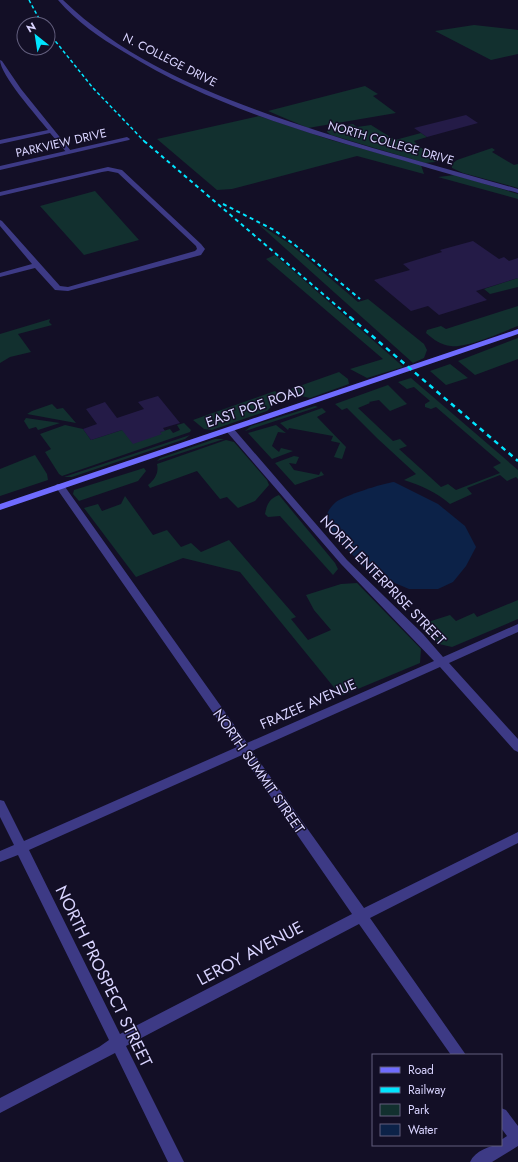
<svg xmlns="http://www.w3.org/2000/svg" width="518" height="1162" font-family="Jost,sans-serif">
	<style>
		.green { fill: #12302f }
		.water { fill: #0c2248 }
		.building { fill: #241b47 }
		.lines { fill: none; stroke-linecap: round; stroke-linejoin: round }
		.minor { fill: #3d3a85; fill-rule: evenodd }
		.tertiary { fill: #3d3a85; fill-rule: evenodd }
		.secondary { fill: #6f6bff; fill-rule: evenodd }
		.rail-far2 { stroke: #00e5ff; stroke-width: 1.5; stroke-dasharray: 3.5 2.5; stroke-linecap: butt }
		.rail-far1 { stroke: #00e5ff; stroke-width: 2; stroke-dasharray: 4 3.5; stroke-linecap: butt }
		.rail { stroke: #00e5ff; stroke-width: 2.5; stroke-dasharray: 5 4.5; stroke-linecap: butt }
		.labels { text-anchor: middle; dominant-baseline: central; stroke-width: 3; stroke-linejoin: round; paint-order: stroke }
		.far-street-label { font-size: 12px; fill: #d9d4ff; stroke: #130f26 }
		.street-label { font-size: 14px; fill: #d9d4ff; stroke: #130f26 }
		.near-street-label { font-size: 17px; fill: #d9d4ff; stroke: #130f26 }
	</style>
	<rect width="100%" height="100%" fill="#130f26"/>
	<!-- green -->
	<path class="green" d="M474,25L518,30V54L491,60L435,31Z
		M365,86L378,94L373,96L396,113L308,128L268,111Z
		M259,116L331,140L421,165L424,174L357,156L232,189L217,190L157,139Z
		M353,124L357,127L371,125L395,140L421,133L427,137L414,141C421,150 430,153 441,157L442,159L436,162L425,163L331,135L327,132L328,129L333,127Z
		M492,148L495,150L492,152L514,165L518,164V188L463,173L452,168V164L457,160Z
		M455,175L518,194V199L438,177Z
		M95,191L139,240L84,255L40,206Z
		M257,223L290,244L358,302L368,299L424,344L427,350L424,358L413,363Z
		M275,255L399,363L403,367L367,378L350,369L383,359L266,259Z
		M518,278V287L490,294L484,289Z
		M518,306V326C502,332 467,348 451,346C441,345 434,340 426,333L427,330L441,326L446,329Z
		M50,319L49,322L52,325L18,334L31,352L10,357L0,363V334Z
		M518,338V359L475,375L458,361Z
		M450,364L468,378L446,385L430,371Z
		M339,372L348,379L349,384L310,398L301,396L291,389Z
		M411,378L518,470V479L516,477L507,481L500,475L467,488L472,494L450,504C436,492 422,486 404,480L416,474L378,439L347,408L342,410L335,404L388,385L407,404L390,411L379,400L369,402L370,403L358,408L393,441L400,439L407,446L399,449L441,487L448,484L456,490L500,473L493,467L501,463L436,407L431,409L425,407V404L430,401L414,387L407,389L398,382Z
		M275,391L281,397L267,411L212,430L204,429L193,420Z
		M52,404L57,409L63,408L76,423L27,414L32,411Z
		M315,406L318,407L245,431L251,426Z
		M322,408L326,412L317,417L346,447L342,459L334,457L340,443L331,441L333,436L289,428L288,430L280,423Z
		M26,418L60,423L38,430L36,427L29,429L24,421Z
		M184,423L191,430L190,432L62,476L59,474L45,452L51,449L40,434L65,425L83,429L91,440L122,430L161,434L160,432L170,429L173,433L180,430L177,425Z
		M276,425L286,433L278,432L272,446L279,452L281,448L293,451L272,459L248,433Z
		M190,435L185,439L72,477H64Z
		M215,439H224L157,461L160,458Z
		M226,440L234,442L267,480L269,485L255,501L238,508L227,497L220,499L197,471L150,488L148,485C155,479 159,473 157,464Z
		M35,455L47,474L48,480L0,496V469Z
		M294,456L299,457L296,464L289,463L294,470L319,475L321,471L324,475L295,485L275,463Z
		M144,468L146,471L138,481L79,501L73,494L74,490Z
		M279,495L335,563L338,569L333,575L280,516L268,517L265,514C267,504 269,499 279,495Z
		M125,496L153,535L167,530L181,547L191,543L201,552L229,540L296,617L291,619L308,640L331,630L314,610L306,595L341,584L357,583L421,649L420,663L341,696L240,572L183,558L136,577L84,508L98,504L102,511L121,504Z
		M518,600V619L452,647L439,644L422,629L428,622L450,615L456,621L474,613L477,617Z"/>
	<!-- water -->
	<path class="water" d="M394,482L438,504L465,526L476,547L466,566L453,582L438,589H409L369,572L325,526C325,516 328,509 336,502C343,496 384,483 394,482Z"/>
	<!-- building -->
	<path class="building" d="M466,115L478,123L427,137L414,128Z
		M473,241L499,259L504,257L509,261L518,258V278L476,291L487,300L439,315L428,306L411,311L374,280L410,270L403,264L442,252L440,250Z
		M158,396L180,423L163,428L165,431L160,432L162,434L133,444L122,430L91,440L83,429L97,424L86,409L105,402L117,418L144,409L138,402Z"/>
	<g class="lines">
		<!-- minor -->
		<path class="minor" d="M0,60L2,61L21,89L71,151V153H67L50,133L0,144V140L48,130C37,116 0,75 0,60Z
			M108,167L122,170L201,244L205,249L201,255L68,291L55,290L35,268L0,277V273L32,264L0,226V220L2,221L60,286L68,287L195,251L197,249L196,246L118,173L108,171L102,172L0,196V192Z
			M230,427L233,428L347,560L423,634L443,657L518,624V632L449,663L518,739V752L514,750L440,667L252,751L364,908L518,832V843L370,918L466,1055H451L359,924L126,1046L184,1162H168L115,1053L0,1113V1098L99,1047L109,1040L18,855L0,862V851L14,845L0,817V800L4,801L24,841L237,747L55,486L57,484H63L247,743L434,661L341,564L227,432L226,430L227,428ZM242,755L352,914L120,1034L29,850Z
			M501,1108L506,1110L518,1126V1146L492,1162H470C475,1151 490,1145 501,1145V1140L507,1136L501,1128Z"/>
		<!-- tertiary -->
		<path class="tertiary" d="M58,0H63C126,61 209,94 291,122C366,148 442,167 518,189V193C480,183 442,172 405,161C309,134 209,105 124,52C100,38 76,21 58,0Z
			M127,137L130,139L129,140L0,170V166Z"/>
		<!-- secondary -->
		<path class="secondary" d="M518,329V334L0,510V504Z"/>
		<!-- rail-far2 -->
		<path class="rail-far2" d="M29,0L42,24
			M48,32L93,88L145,142"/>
		<!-- rail-far1 -->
		<path class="rail-far1" d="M144,141L351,318
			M223,204L274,230L295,245L360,299"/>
		<!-- rail -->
		<path class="rail" d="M350,317L518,461"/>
	</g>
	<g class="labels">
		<!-- far-street labels -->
		<g class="far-street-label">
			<text transform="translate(170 60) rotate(27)">N. COLLEGE DRIVE</text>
			<text transform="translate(61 143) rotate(-13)">PARKVIEW DRIVE</text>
			<text transform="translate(391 143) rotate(16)">NORTH COLLEGE DRIVE</text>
		</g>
		<!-- street labels -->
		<g class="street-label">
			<text transform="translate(255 406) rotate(-19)">EAST POE ROAD</text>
			<text transform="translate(383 580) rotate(46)">NORTH ENTERPRISE STREET</text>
			<text transform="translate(308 704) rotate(-24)">FRAZEE AVENUE</text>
			<text transform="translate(259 771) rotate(55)">NORTH SUMMIT STREET</text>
		</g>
		<!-- near-street labels -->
		<g class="near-street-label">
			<text transform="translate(250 953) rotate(-28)">LEROY AVENUE</text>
			<text transform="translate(104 976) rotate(64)">NORTH PROSPECT STREET</text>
		</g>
	</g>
	<!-- legend -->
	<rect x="372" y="1054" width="130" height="92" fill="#130f26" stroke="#625e7d"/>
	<rect x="380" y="1067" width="20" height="6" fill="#6f6bff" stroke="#625e7d"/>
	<text x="408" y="1074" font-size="12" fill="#d9d4ff">Road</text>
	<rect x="380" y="1087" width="20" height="6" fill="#00e5ff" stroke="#625e7d"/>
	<text x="408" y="1094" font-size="12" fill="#d9d4ff">Railway</text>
	<rect x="380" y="1104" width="20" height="12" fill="#12302f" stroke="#625e7d"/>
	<text x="408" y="1114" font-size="12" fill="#d9d4ff">Park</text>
	<rect x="380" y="1124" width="20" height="12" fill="#0c2248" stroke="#625e7d"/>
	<text x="408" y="1134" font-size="12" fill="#d9d4ff">Water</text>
	<!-- north arrow -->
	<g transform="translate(36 36) rotate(330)"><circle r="19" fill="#130f26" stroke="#625e7d"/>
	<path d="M0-3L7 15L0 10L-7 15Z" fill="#00e5ff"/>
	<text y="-6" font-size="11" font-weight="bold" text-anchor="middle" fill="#d9d4ff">N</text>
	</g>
</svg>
